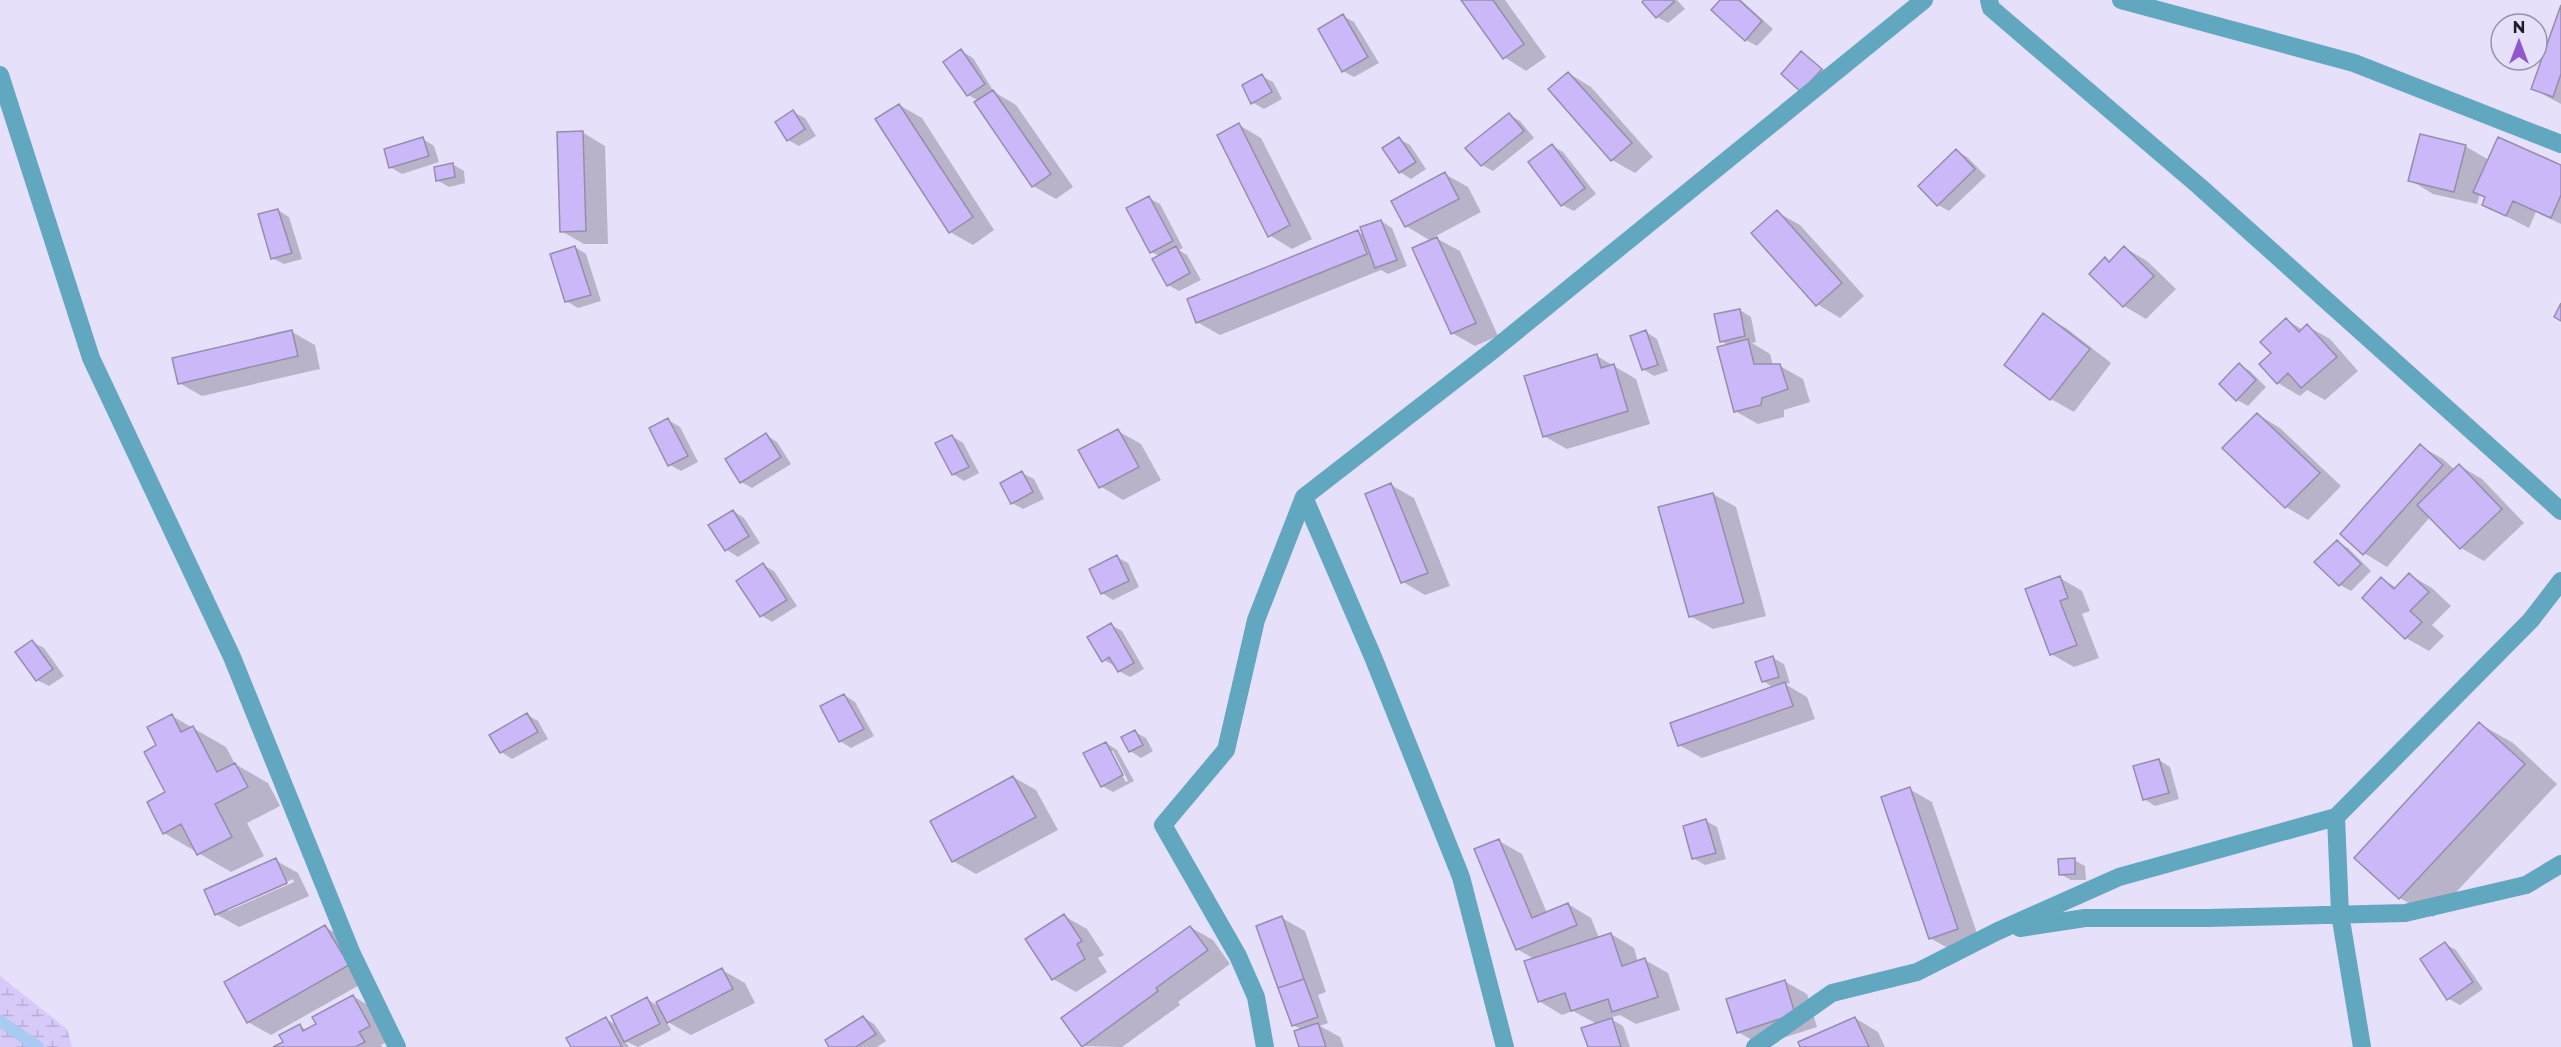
<svg xmlns="http://www.w3.org/2000/svg" width="2561" height="1047" font-family="Montserrat,sans-serif">
	<style>
		.wetland { fill: url(#wetland-marsh) }
		.shadow { fill: #0003; fill-rule: evenodd }
		.lines { fill: none; stroke-linecap: round; stroke-linejoin: round }
		.stream { stroke: #a8cbf4; stroke-width: 12 }
		.building { fill: #cbb8f9; stroke: #968dac; stroke-width: 1.5 }
		.minor { stroke: #61a7bf; stroke-width: 18 }
	</style>
	<defs>
		<pattern id="wetland-marsh" width="20" height="14" patternUnits="userSpaceOnUse" patternTransform="scale(1.5)"><rect width="20" height="14" fill="#d7caf8"/><path d="M1 5h8M5 5V1M11 12h8M15 12V8" fill="none" stroke="#b8add5"/></pattern>
	</defs>
	<rect width="100%" height="100%" fill="#e7e0fb"/>
	<!-- wetland -->
	<path class="wetland" d="M0,976L67,1029L72,1047H0Z"/>
	<!-- shadow -->
	<path class="shadow" d="M1463,0H1505L1546,57L1526,71L1504,57Z
		M1646,0H1677L1685,9L1668,23L1657,17Z
		M1722,0H1741L1773,29L1757,46L1746,40Z
		M2561,9V104L2533,89Z
		M1343,16L1354,22L1379,63L1354,77L1343,71Z
		M961,51L973,58L994,92L1016,105L1073,187L1056,199L1033,186L979,101L968,95Z
		M1801,53L1832,76L1813,98Z
		M1568,73L1591,87L1653,157L1635,173L1612,160Z
		M1262,76L1273,82L1282,99L1264,109L1252,102Z
		M899,105L922,118L994,230L973,245L950,232Z
		M793,112L805,118L816,136L799,146L788,140Z
		M1509,115L1520,121L1534,138L1493,171L1482,165Z
		M1239,125L1261,138L1312,239L1292,249L1269,235Z
		M582,132L605,146L608,244H584L561,231Z
		M423,139L434,146L439,162L402,174L390,167Z
		M1399,139L1410,145L1426,169L1411,179L1400,172L1384,148Z
		M1552,146L1563,152L1596,194L1574,211L1562,205Z
		M2465,146L2489,160L2561,167V224L2536,212L2529,228L2484,205L2487,198L2480,194L2477,204L2433,194L2410,180Z
		M1956,150L1967,157L1986,176L1949,211L1938,205Z
		M452,164L464,171L465,183L449,187L437,180Z
		M1445,174L1468,187L1481,212L1434,237L1460,251L1498,336L1475,346L1452,333L1431,241L1406,226Z
		M1149,198L1160,204L1183,248L1179,250L1187,255L1201,280L1179,291L1168,285L1160,256L1151,252Z
		M278,210L289,217L302,259L284,264L272,258Z
		M1777,212L1800,225L1864,296L1840,318L1817,304Z
		M1381,221L1392,228L1407,266L1388,274L1381,270L1220,335L1197,322L1358,232L1364,235Z
		M575,247L586,254L601,301L578,308L566,301Z
		M2125,248L2147,261L2176,289L2146,319L2124,306L2105,259L2111,263Z
		M1740,310L1751,317L1756,342L1752,343L1770,354L1773,366H1780L1803,379L1810,402L1784,410V417L1758,424L1735,411L1728,345L1721,341Z
		M2043,315L2066,328L2111,363L2074,412L2051,399L2006,365Z
		M2287,320L2303,330L2307,326L2330,339L2358,371L2325,400L2307,390L2300,396L2278,383L2273,353Z
		M292,332L315,345L320,369L202,396L179,383Z
		M1646,332L1657,339L1668,371L1654,376L1643,369Z
		M1597,356L1636,379L1650,424L1567,449L1544,436Z
		M2239,365L2250,371L2266,387L2248,406L2237,400Z
		M2257,414L2280,428L2341,486L2308,520L2286,507Z
		M668,420L680,427L698,462L681,471L670,465Z
		M1118,431L1141,444L1161,480L1123,500L1100,486Z
		M766,435L777,442L791,464L752,488L741,482Z
		M952,436L963,443L979,473L964,481L953,474Z
		M2420,446L2443,459L2455,470L2460,466L2482,479L2524,523L2484,561L2461,548L2430,517L2387,567L2364,553Z
		M1022,473L1034,479L1044,499L1023,509L1012,503Z
		M1391,485L1414,498L1450,586L1425,595L1403,582Z
		M1713,494L1736,507L1766,616L1713,629L1690,616Z
		M733,511L744,518L760,543L738,557L727,550L710,525Z
		M2337,542L2348,548L2371,571L2351,591L2340,585Z
		M1117,557L1128,563L1139,587L1113,600L1102,593Z
		M763,565L774,571L797,606L772,622L761,615Z
		M2410,575L2432,588L2451,606L2432,625L2444,636L2429,651L2406,638L2364,598L2382,579L2397,588Z
		M2060,578L2082,591L2090,611L2082,614L2099,658L2074,667L2051,654Z
		M1111,625L1122,631L1144,669L1130,677L1119,671L1116,666L1103,660Z
		M32,642L44,648L64,676L49,686L37,680Z
		M1773,658L1784,664L1790,683L1785,684L1807,697L1815,719L1702,758L1679,745L1774,688L1763,681Z
		M844,695L855,702L874,736L851,748L840,741Z
		M527,715L538,721L548,739L512,759L501,752Z
		M172,716L226,747L235,764L268,783L280,806L247,823L264,856L231,872L164,833L167,793L158,746Z
		M2480,724L2513,743L2557,784L2433,917L2400,898L2356,858Z
		M1135,732L1146,738L1153,751L1141,758L1130,751Z
		M1106,743L1117,750L1134,781L1113,792L1102,786ZM1109,751H1113L1128,781L1126,782Z
		M2159,760L2170,767L2179,799L2155,806L2144,799Z
		M1013,777L1036,790L1058,830L976,874L953,861Z
		M1909,789L1932,802L1980,942L1953,951L1930,938Z
		M1706,821L1717,827L1726,859L1705,865L1693,858Z
		M1499,841L1522,854L1547,913L1568,904L1591,918L1599,938L1611,934L1634,948L1638,962L1645,960L1668,973L1680,1010L1636,1024L1620,1015L1609,1018L1623,1026L1630,1047H1589L1597,1024L1573,1011L1562,1015L1539,1001L1534,959L1517,949Z
		M275,860L298,873L309,896L239,927L216,914ZM293,879L294,882L228,911V908Z
		M2074,860L2085,866L2086,880H2071L2060,874Z
		M1064,916L1087,929L1104,955L1098,958L1107,972L1076,992L1053,979Z
		M1282,918L1305,931L1326,992L1318,995L1328,1023L1320,1026L1340,1037L1344,1047H1301L1302,1030L1293,1025Z
		M325,927L348,940L370,979L271,1035L248,1022Z
		M1190,927L1213,940L1230,964L1178,1002L1180,1005L1122,1047L1083,1046Z
		M2445,944L2456,950L2483,989L2460,1005L2449,999Z
		M722,970L745,983L755,1003L691,1035L666,1021L671,1030L638,1047L625,1041L629,1047H573L606,1019L618,1026L647,999L660,1007Z
		M1784,981L1807,994L1817,1027L1761,1045L1738,1032Z
		M353,996L376,1010L392,1039L381,1045L382,1047H276L285,1042L299,1026L307,1030L318,1025Z
		M863,1017L874,1024L886,1041L877,1047H831Z
		M1855,1018L1878,1032L1885,1047H1802Z"/>
	<g class="lines">
		<!-- stream -->
		<path class="stream" d="M0,1021L38,1047"/>
	</g>
	<!-- building -->
	<path class="building" d="M1461,0H1493L1524,44L1503,59Z
		M1644,0H1673L1674,2L1656,18L1642,2Z
		M1720,0H1739L1762,21L1745,41L1711,10Z
		M2561,5V74L2553,97L2531,89Z
		M1343,14L1368,57L1342,72L1318,29Z
		M961,49L985,84L967,96L943,62Z
		M1801,51L1822,69L1801,92L1781,74Z
		M1568,72L1632,143L1611,161L1548,89Z
		M1262,74L1272,92L1251,104L1242,85Z
		M993,90L1051,174L1032,187L974,102Z
		M899,104L973,217L949,233L875,119Z
		M793,110L805,129L787,141L775,122Z
		M1509,113L1524,131L1481,166L1465,148Z
		M1239,123L1290,225L1268,237L1217,135Z
		M583,131L586,231L560,232L557,132Z
		M2420,134L2466,145L2454,192L2408,181Z
		M423,137L429,156L389,168L384,149Z
		M1399,137L1416,162L1399,173L1382,148Z
		M2498,137L2561,165V195L2551,218L2513,201L2506,216L2482,205L2485,197L2473,192Z
		M1552,144L1585,188L1561,206L1528,162Z
		M1956,149L1975,169L1937,206L1918,186Z
		M453,163L455,177L436,181L434,167Z
		M1445,172L1459,199L1405,227L1391,201Z
		M1149,196L1173,241L1150,253L1126,208Z
		M278,209L292,253L271,259L258,214Z
		M1777,210L1842,283L1816,306L1751,233Z
		M1381,220L1397,260L1375,268L1360,227Z
		M1358,230L1367,254L1196,323L1187,299Z
		M1437,237L1476,323L1451,334L1412,248Z
		M575,246L591,295L565,302L550,254Z
		M1176,246L1190,273L1167,286L1152,259Z
		M2124,246L2154,276L2123,307L2089,274L2105,257L2109,262Z
		M2561,303V321L2554,317Z
		M1740,309L1745,336L1720,342L1714,314Z
		M2043,313L2090,349L2050,400L2004,365Z
		M2286,318L2299,332L2307,324L2337,357L2301,388L2288,373L2277,384L2259,364L2271,353L2260,342Z
		M292,330L298,356L178,384L172,358Z
		M1646,330L1658,365L1642,370L1630,336Z
		M1748,339L1754,364H1780L1788,389L1762,398L1761,405L1734,412L1717,347Z
		M1597,354L1601,368L1614,364L1628,411L1543,437L1524,376Z
		M2239,363L2256,380L2236,401L2219,384Z
		M2257,413L2320,473L2285,508L2222,448Z
		M668,418L688,456L668,466L649,428Z
		M1118,429L1139,467L1099,488L1078,450Z
		M766,433L781,457L740,483L725,459Z
		M952,435L969,467L952,475L935,443Z
		M2420,444L2443,465L2363,555L2340,534Z
		M2459,464L2502,509L2460,549L2417,505Z
		M1022,471L1033,492L1011,504L1000,483Z
		M1391,483L1428,573L1401,583L1365,494Z
		M1713,493L1744,603L1689,617L1658,507Z
		M733,510L749,536L725,551L708,525Z
		M2337,540L2361,564L2339,586L2314,562Z
		M1117,555L1129,581L1101,594L1089,569Z
		M763,563L787,600L760,617L736,581Z
		M2409,573L2429,592L2410,611L2422,622L2405,639L2362,598L2381,577L2394,589Z
		M2060,576L2068,598L2060,601L2077,645L2050,655L2025,589Z
		M1111,623L1134,663L1118,672L1109,657L1102,662L1087,637Z
		M32,640L53,669L36,681L15,652Z
		M1773,656L1779,677L1762,682L1755,662Z
		M1785,682L1793,706L1678,746L1670,723Z
		M844,694L864,729L839,742L820,706Z
		M527,713L538,732L500,753L489,735Z
		M172,714L181,732L193,726L217,772L235,763L248,787L215,804L232,837L197,855L181,824L163,834L147,802L165,792L144,752L156,745L147,727Z
		M2479,722L2525,764L2399,899L2354,858Z
		M1135,730L1143,745L1129,752L1121,737Z
		M1106,742L1123,775L1101,787L1083,753Z
		M2159,759L2169,793L2143,800L2133,766Z
		M1013,776L1036,817L952,862L930,821Z
		M1910,787L1958,929L1929,939L1881,797Z
		M1706,819L1716,853L1692,859L1683,826Z
		M1499,839L1532,918L1568,903L1577,925L1516,950L1474,849Z
		M276,858L287,883L215,915L204,890Z
		M2075,858V874L2059,875L2058,859Z
		M1064,914L1082,941L1077,944L1085,959L1052,980L1025,939Z
		M1282,916L1304,979L1278,988L1256,926Z
		M325,925L349,965L247,1023L224,982Z
		M1190,926L1208,950L1156,988L1158,991L1082,1047L1061,1018Z
		M1611,933L1622,966L1645,958L1658,997L1612,1012L1608,999L1571,1011L1565,993L1538,1002L1524,961Z
		M2445,942L2473,982L2447,1000L2420,959Z
		M722,968L733,989L667,1023L656,1002Z
		M1304,979L1318,1017L1292,1026L1278,988Z
		M1785,980L1795,1014L1737,1033L1726,999Z
		M353,995L370,1026L359,1032L365,1042L355,1047H273L283,1042L279,1035L300,1024L303,1031L316,1024L312,1017Z
		M647,997L660,1024L624,1042L611,1016Z
		M863,1016L876,1034L856,1047H829L825,1040Z
		M606,1017L622,1047H571L566,1038Z
		M1855,1017L1869,1047H1800L1798,1042Z
		M1612,1018L1621,1047H1588L1581,1028Z
		M1318,1023L1326,1047H1299L1294,1031Z"/>
	<g class="lines">
		<!-- minor -->
		<path class="minor" d="M1989,0L1991,8L2199,186L2561,511
			M2121,0L2354,63L2561,144
			M0,75L91,358L232,657L352,954L397,1047
			M1304,497L1373,657L1461,877L1505,1047
			M2020,928L2085,918H2208L2405,913L2526,885L2561,864
			M1265,1047L1256,997L1238,956L1163,825L1226,750L1256,620L1304,497L1492,351L1924,0
			M1755,1047L1832,993L1917,972L1998,931L2119,877L2336,817
			M2362,1047L2340,914L2336,817L2531,620L2561,581"/>
	</g>
	<!-- north arrow -->
	<g transform="translate(2519 42)"><circle r="28" fill="#e7e0fb" stroke="#9792a7" stroke-width="1.5"/>
	<path d="M0-4.5L10 22L0 15L-10 22Z" fill="#9157ce"/>
	<text y="-9" font-size="16" font-weight="bold" text-anchor="middle" fill="#201d28">N</text>
	</g>
</svg>
